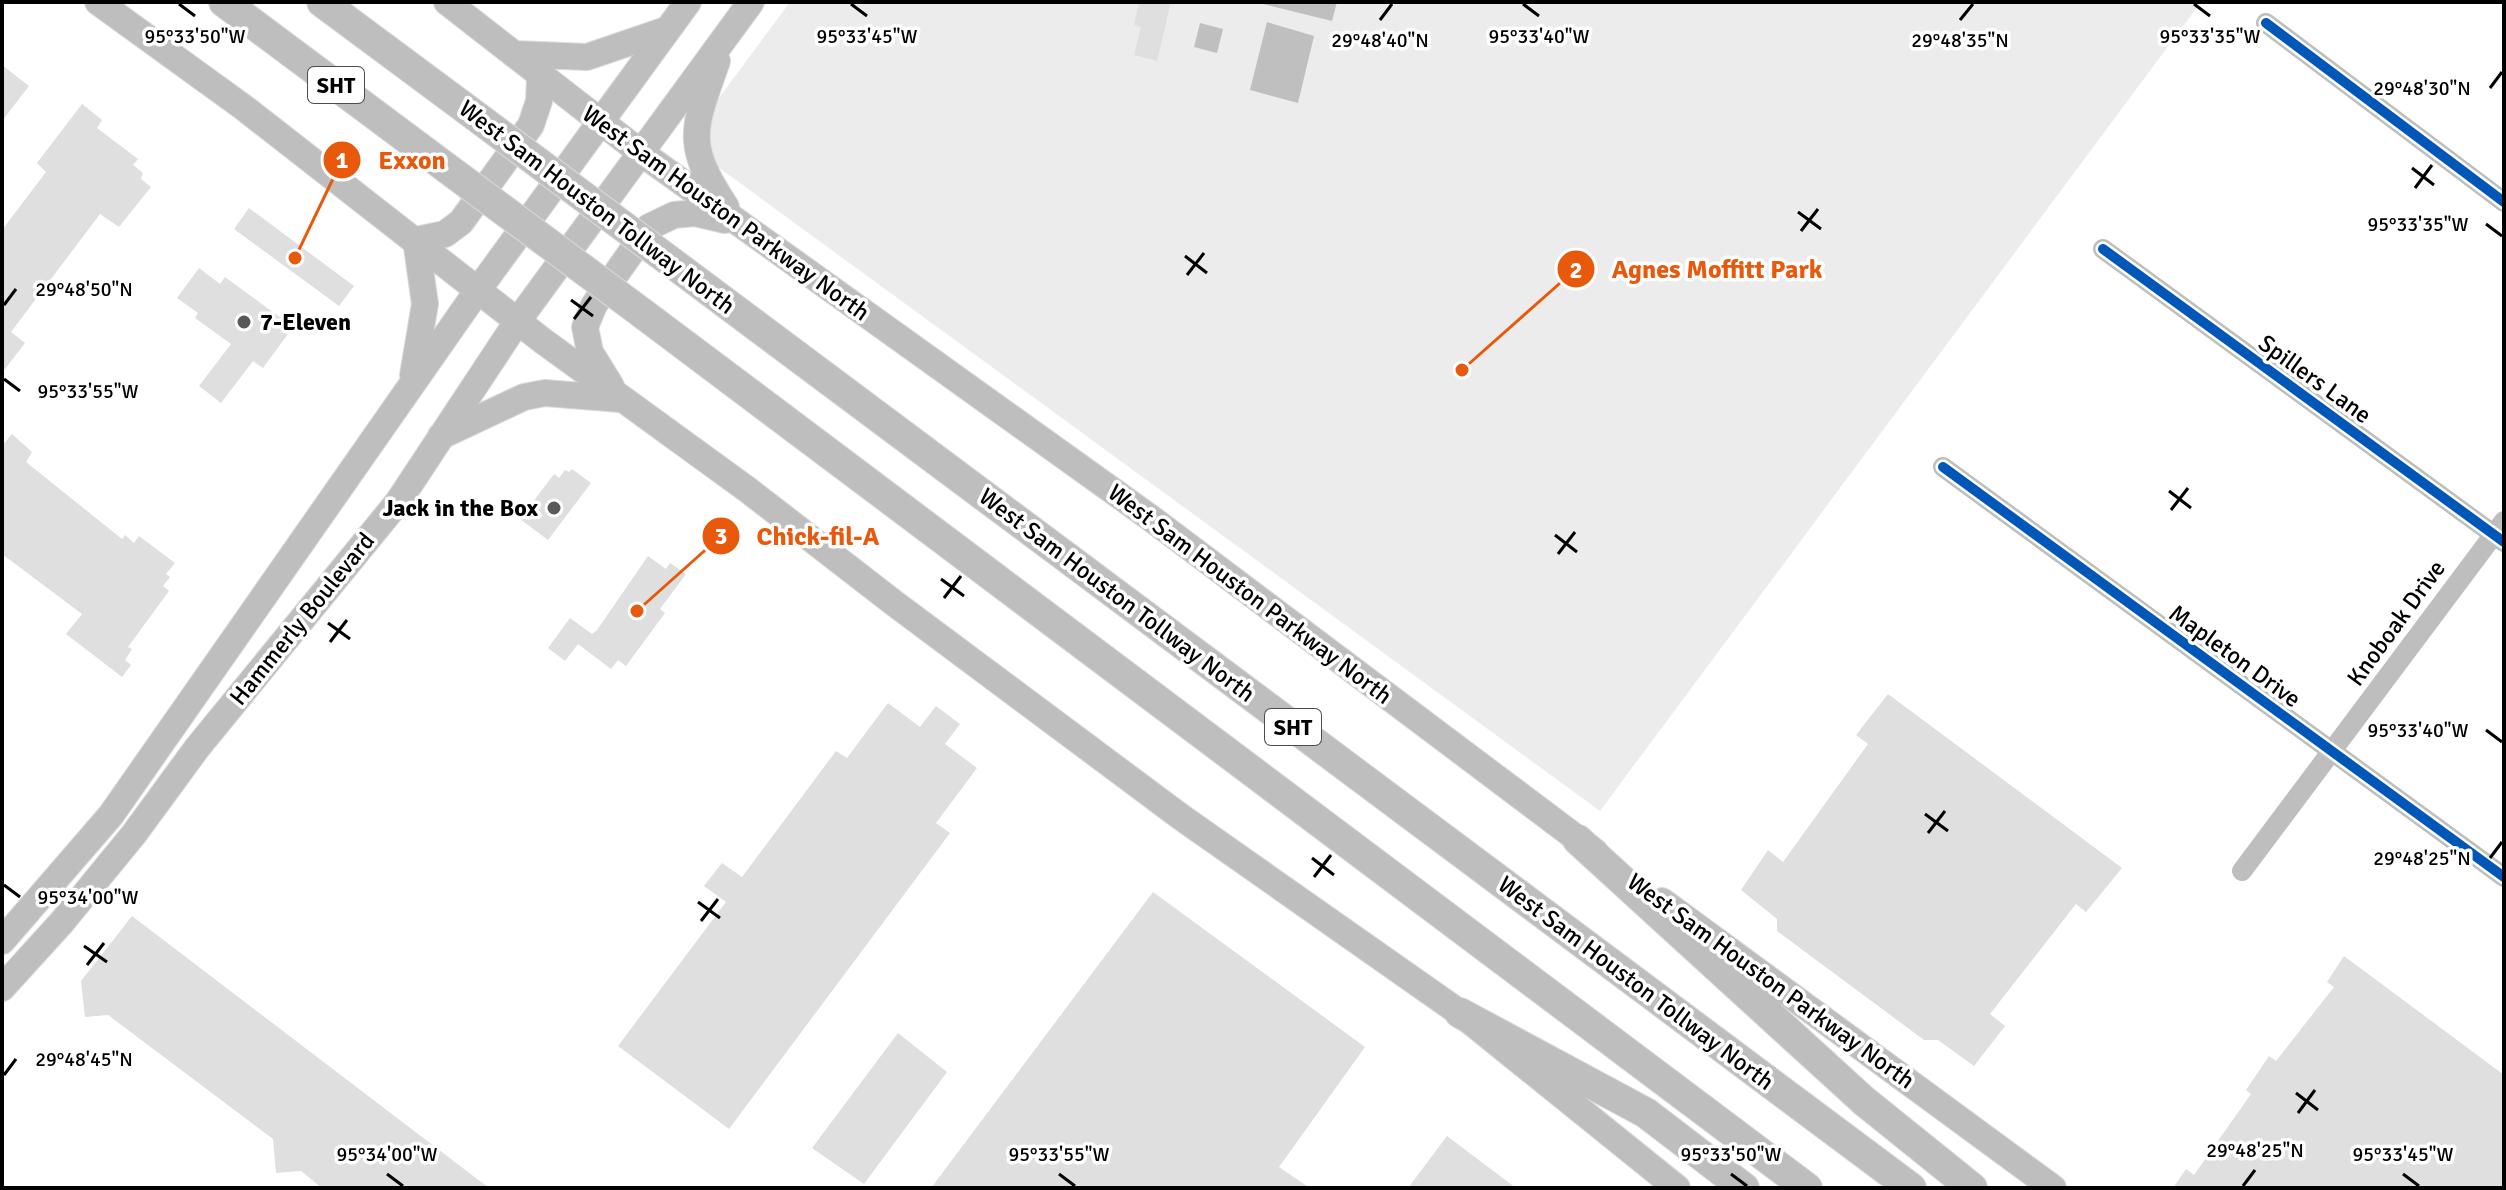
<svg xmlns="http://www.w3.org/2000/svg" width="2506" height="1190" font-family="Signika,sans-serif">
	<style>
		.green { fill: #ececec }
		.water { fill: #bfbfbf }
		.building { fill: #dfdfdf }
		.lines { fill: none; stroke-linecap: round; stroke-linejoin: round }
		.major-casing { stroke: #dbdbdb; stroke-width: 28 }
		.highway-casing { stroke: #dbdbdb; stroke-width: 32 }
		.minor { stroke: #bebebe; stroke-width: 20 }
		.major { stroke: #bebebe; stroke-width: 26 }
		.highway { stroke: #bebebe; stroke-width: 30 }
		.highway-bridge-casing { stroke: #dbdbdb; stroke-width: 32; stroke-linecap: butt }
		.highway-bridge { stroke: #bebebe; stroke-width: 30 }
		.cycleway-casing { stroke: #fff; stroke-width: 15 }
		.cycleway { stroke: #0057b8; stroke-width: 10 }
		.ticks { fill: none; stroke: #000; stroke-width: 3 }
		.poi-dot { fill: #595959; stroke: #fff; stroke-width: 3 }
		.labels { text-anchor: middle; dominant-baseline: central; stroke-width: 7; stroke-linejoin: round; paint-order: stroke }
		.shield { fill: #fff; stroke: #4c4c4c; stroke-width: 2 }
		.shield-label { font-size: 22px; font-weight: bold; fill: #000 }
		.street-label { font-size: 24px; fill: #000; stroke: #fff }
		.poi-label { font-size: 24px; font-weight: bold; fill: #000; stroke: #fff; text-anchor: start }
		.ticks-label { font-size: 20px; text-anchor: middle; fill: #000; stroke: #fff; stroke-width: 7; stroke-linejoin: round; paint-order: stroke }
		.leader { fill: none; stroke: #e8590c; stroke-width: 3 }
		.callout-dot { fill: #e8590c; stroke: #fff; stroke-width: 3 }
		.mark-label { font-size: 24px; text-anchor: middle; font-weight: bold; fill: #fff }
		.callout-label { font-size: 26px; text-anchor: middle; font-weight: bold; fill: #e8590c; stroke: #fff; stroke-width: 7; stroke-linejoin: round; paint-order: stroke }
	</style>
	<rect width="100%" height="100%" fill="#fff"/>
	<!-- green -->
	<path class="green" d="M790,2H2201L1600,811L707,159V114Z"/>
	<!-- water -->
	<path class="water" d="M1255,2H1337L1332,21Z
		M1267,22L1314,36L1298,103L1250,90Z
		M1200,23L1223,29L1217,53L1194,47Z"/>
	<!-- building -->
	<path class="building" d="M1139,2H1171L1157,61L1134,55L1141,27L1134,25Z
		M2,65L29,86L2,121Z
		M82,104L102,120L97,128L138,159L133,165L143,173L141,179L151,187L119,227L100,214L11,332L25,343L2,373V230L46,172L37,163Z
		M249,208L354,286L339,306L234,229Z
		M199,268L220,284L225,277L293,327L263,368L253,361L221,403L199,386L231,344L195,318L198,313L177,298Z
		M12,434L32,452L26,462L122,539L125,535L134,543L139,536L175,563L166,574L170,577L163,586L169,591L128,647L132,649L125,660L131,665L122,677L66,634L82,614L2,554V446Z
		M572,469L591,483L548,540L520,519L554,474L559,478L565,470L569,472Z
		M648,556L666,569L670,563L686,574L660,609L665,613L626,666L618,660L611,669L578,644L565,661L548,648L570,618L592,634L597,630Z
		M1888,694L2122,868L2086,912L2076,904L1990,1014L2005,1026L1974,1066L1938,1040H1924L1777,931V919L1741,890L1768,850L1783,862L1868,744L1856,735Z
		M888,703L920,727L936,706L960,724L945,744L977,768L936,823L950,833L729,1129L618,1046L726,902L704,886L722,863L742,877L836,751L847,758Z
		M1153,892L1365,1047L1279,1167L1310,1188H931Z
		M132,916L489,1188H322L301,1171L276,1173L273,1139L108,1015L85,1017L81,981Z
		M2344,956L2504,1075V1188H2173L2186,1169L2194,1175L2251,1094L2246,1090L2269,1056L2276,1061L2334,987L2327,982Z
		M898,1033L947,1072L864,1184L812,1148Z
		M1447,1136L1516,1188H1408Z"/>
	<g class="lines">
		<!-- major casing -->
		<g class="major-casing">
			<path id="major" d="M98,2L243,107L543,341L748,490L894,603L1181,817L1460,1013L1677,1188
				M447,2L640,152L1152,519L1595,852
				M515,54L587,57L666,30
				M717,61C693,130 684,143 726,207
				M416,240L445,234L461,222L531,125L539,101L540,77
				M413,375L425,304L416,240
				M611,386L590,352L585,327L594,305L649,227L674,215L695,213L725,220
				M441,436L524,397L545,393L620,399
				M1662,901L2053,1188
				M2,941L111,815L478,290L688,2
				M2,988L62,922L134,834L197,748L398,502L517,322L751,2"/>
		</g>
		<!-- highway casing -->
		<g class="highway-casing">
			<path id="highway" d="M224,2L448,169
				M322,2L481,120
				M675,265L1911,1188
				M642,313L1807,1188
				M1578,840L1864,1101L1972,1188
				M1460,1013L1646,1113L1744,1188"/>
		</g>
		<!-- minor -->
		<path class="minor" d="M2266,23L2504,202
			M2103,249L2504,542
			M1943,467L2504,877
			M2242,871L2504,521"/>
		<!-- major -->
		<use href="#major" class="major"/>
		<!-- highway -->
		<use href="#highway" class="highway"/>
		<!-- highway-bridge casing -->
		<g class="highway-bridge-casing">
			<path id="highway-bridge" d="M481,120L675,265
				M448,169L642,313"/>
		</g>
		<!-- highway-bridge -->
		<use href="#highway-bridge" class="highway-bridge"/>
		<!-- cycleway casing -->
		<g class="cycleway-casing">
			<path id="cycleway" d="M2266,23L2504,202
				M2103,249L2504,542
				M1943,467L2504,877"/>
		</g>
		<!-- cycleway -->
		<use href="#cycleway" class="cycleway"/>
	</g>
	<!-- ticks -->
	<path class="ticks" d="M179,4L195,16M851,4L867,16M1523,4L1539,16M2194,4L2210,16M1380,20L1392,4M1960,20L1973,4M2490,88L2502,72M2412,168L2434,185M2415,188L2432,165M1798,212L1821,229M2486,224L2502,236M1801,231L1818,209M1185,256L1207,273M1187,275L1204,253M571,300L593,316M4,305L16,289M574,319L591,297M4,379L20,391M2169,491L2191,508M2171,510L2188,488M1555,535L1577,552M1558,554L1575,532M941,579L964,596M944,598L961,576M328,623L350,639M330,642L347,620M2486,730L2502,742M1925,814L1948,831M1928,833L1945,811M1312,858L1334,875M2490,858L2502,842M1314,877L1331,855M4,885L20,897M698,902L720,918M701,921L718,899M84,946L107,962M87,965L104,943M4,1075L16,1059M2296,1093L2318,1110M2298,1113L2315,1090M387,1174L403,1186M1059,1174L1075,1186M1731,1174L1747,1186M2403,1174L2419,1186M2243,1186L2255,1170"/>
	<!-- markers -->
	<g class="poi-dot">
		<circle cx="244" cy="322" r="8"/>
		<circle cx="554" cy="508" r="8"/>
	</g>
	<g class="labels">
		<!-- shield labels -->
		<g class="shield">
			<rect x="308" y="67" width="56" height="36" rx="6"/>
			<rect x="1265" y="709" width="56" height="36" rx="6"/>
		</g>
		<g class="shield-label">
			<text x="336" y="85">SHT</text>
			<text x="1293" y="727">SHT</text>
		</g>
		<!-- street labels -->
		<g class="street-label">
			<text transform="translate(597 207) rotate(37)">West Sam Houston Tollway North</text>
			<text transform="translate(726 213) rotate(36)">West Sam Houston Parkway North</text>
			<text transform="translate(2315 379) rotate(36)">Spillers Lane</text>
			<text transform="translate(1250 594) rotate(37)">West Sam Houston Parkway North</text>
			<text transform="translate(1117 595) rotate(37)">West Sam Houston Tollway North</text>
			<text transform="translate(302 619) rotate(-51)">Hammerly Boulevard</text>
			<text transform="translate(2396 623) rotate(-54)">Knoboak Drive</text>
			<text transform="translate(2235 656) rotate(36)">Mapleton Drive</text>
			<text transform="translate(1771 981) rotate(36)">West Sam Houston Parkway North</text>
			<text transform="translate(1636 983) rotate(37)">West Sam Houston Tollway North</text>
		</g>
		<!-- poi labels -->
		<g class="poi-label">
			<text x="260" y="322">7-Eleven</text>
			<text x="538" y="508" text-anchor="end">Jack in the Box</text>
		</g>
	</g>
	<g class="ticks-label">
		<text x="195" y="43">95°33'50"W</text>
		<text x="867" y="43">95°33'45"W</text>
		<text x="1539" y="43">95°33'40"W</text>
		<text x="2210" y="43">95°33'35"W</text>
		<text x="1380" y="47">29°48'40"N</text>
		<text x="1960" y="47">29°48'35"N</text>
		<text x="2422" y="95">29°48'30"N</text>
		<text x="2418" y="231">95°33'35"W</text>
		<text x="84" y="296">29°48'50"N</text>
		<text x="88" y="398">95°33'55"W</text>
		<text x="2418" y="737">95°33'40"W</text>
		<text x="2422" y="865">29°48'25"N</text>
		<text x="88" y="904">95°34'00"W</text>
		<text x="84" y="1066">29°48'45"N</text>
		<text x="2255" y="1157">29°48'25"N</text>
		<text x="387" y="1161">95°34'00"W</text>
		<text x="1059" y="1161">95°33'55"W</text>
		<text x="1731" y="1161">95°33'50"W</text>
		<text x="2403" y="1161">95°33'45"W</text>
	</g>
	<!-- callouts -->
	<path class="leader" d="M295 258L342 160M1462 370L1576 269M637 611L721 536"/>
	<g class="callout-dot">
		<circle cx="295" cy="258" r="8"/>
		<circle cx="1462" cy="370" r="8"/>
		<circle cx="637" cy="611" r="8"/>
		<circle cx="342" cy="160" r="20"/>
		<circle cx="1576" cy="269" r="20"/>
		<circle cx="721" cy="536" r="20"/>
	</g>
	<g class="mark-label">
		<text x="342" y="168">1</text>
		<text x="1576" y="278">2</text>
		<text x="721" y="544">3</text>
	</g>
	<g class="callout-label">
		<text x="412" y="169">Exxon</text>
		<text x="1717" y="278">Agnes Moffitt Park</text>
		<text x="818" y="545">Chick-fil-A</text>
	</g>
	<!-- border -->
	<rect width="2506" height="1190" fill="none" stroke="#000000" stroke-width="8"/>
</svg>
